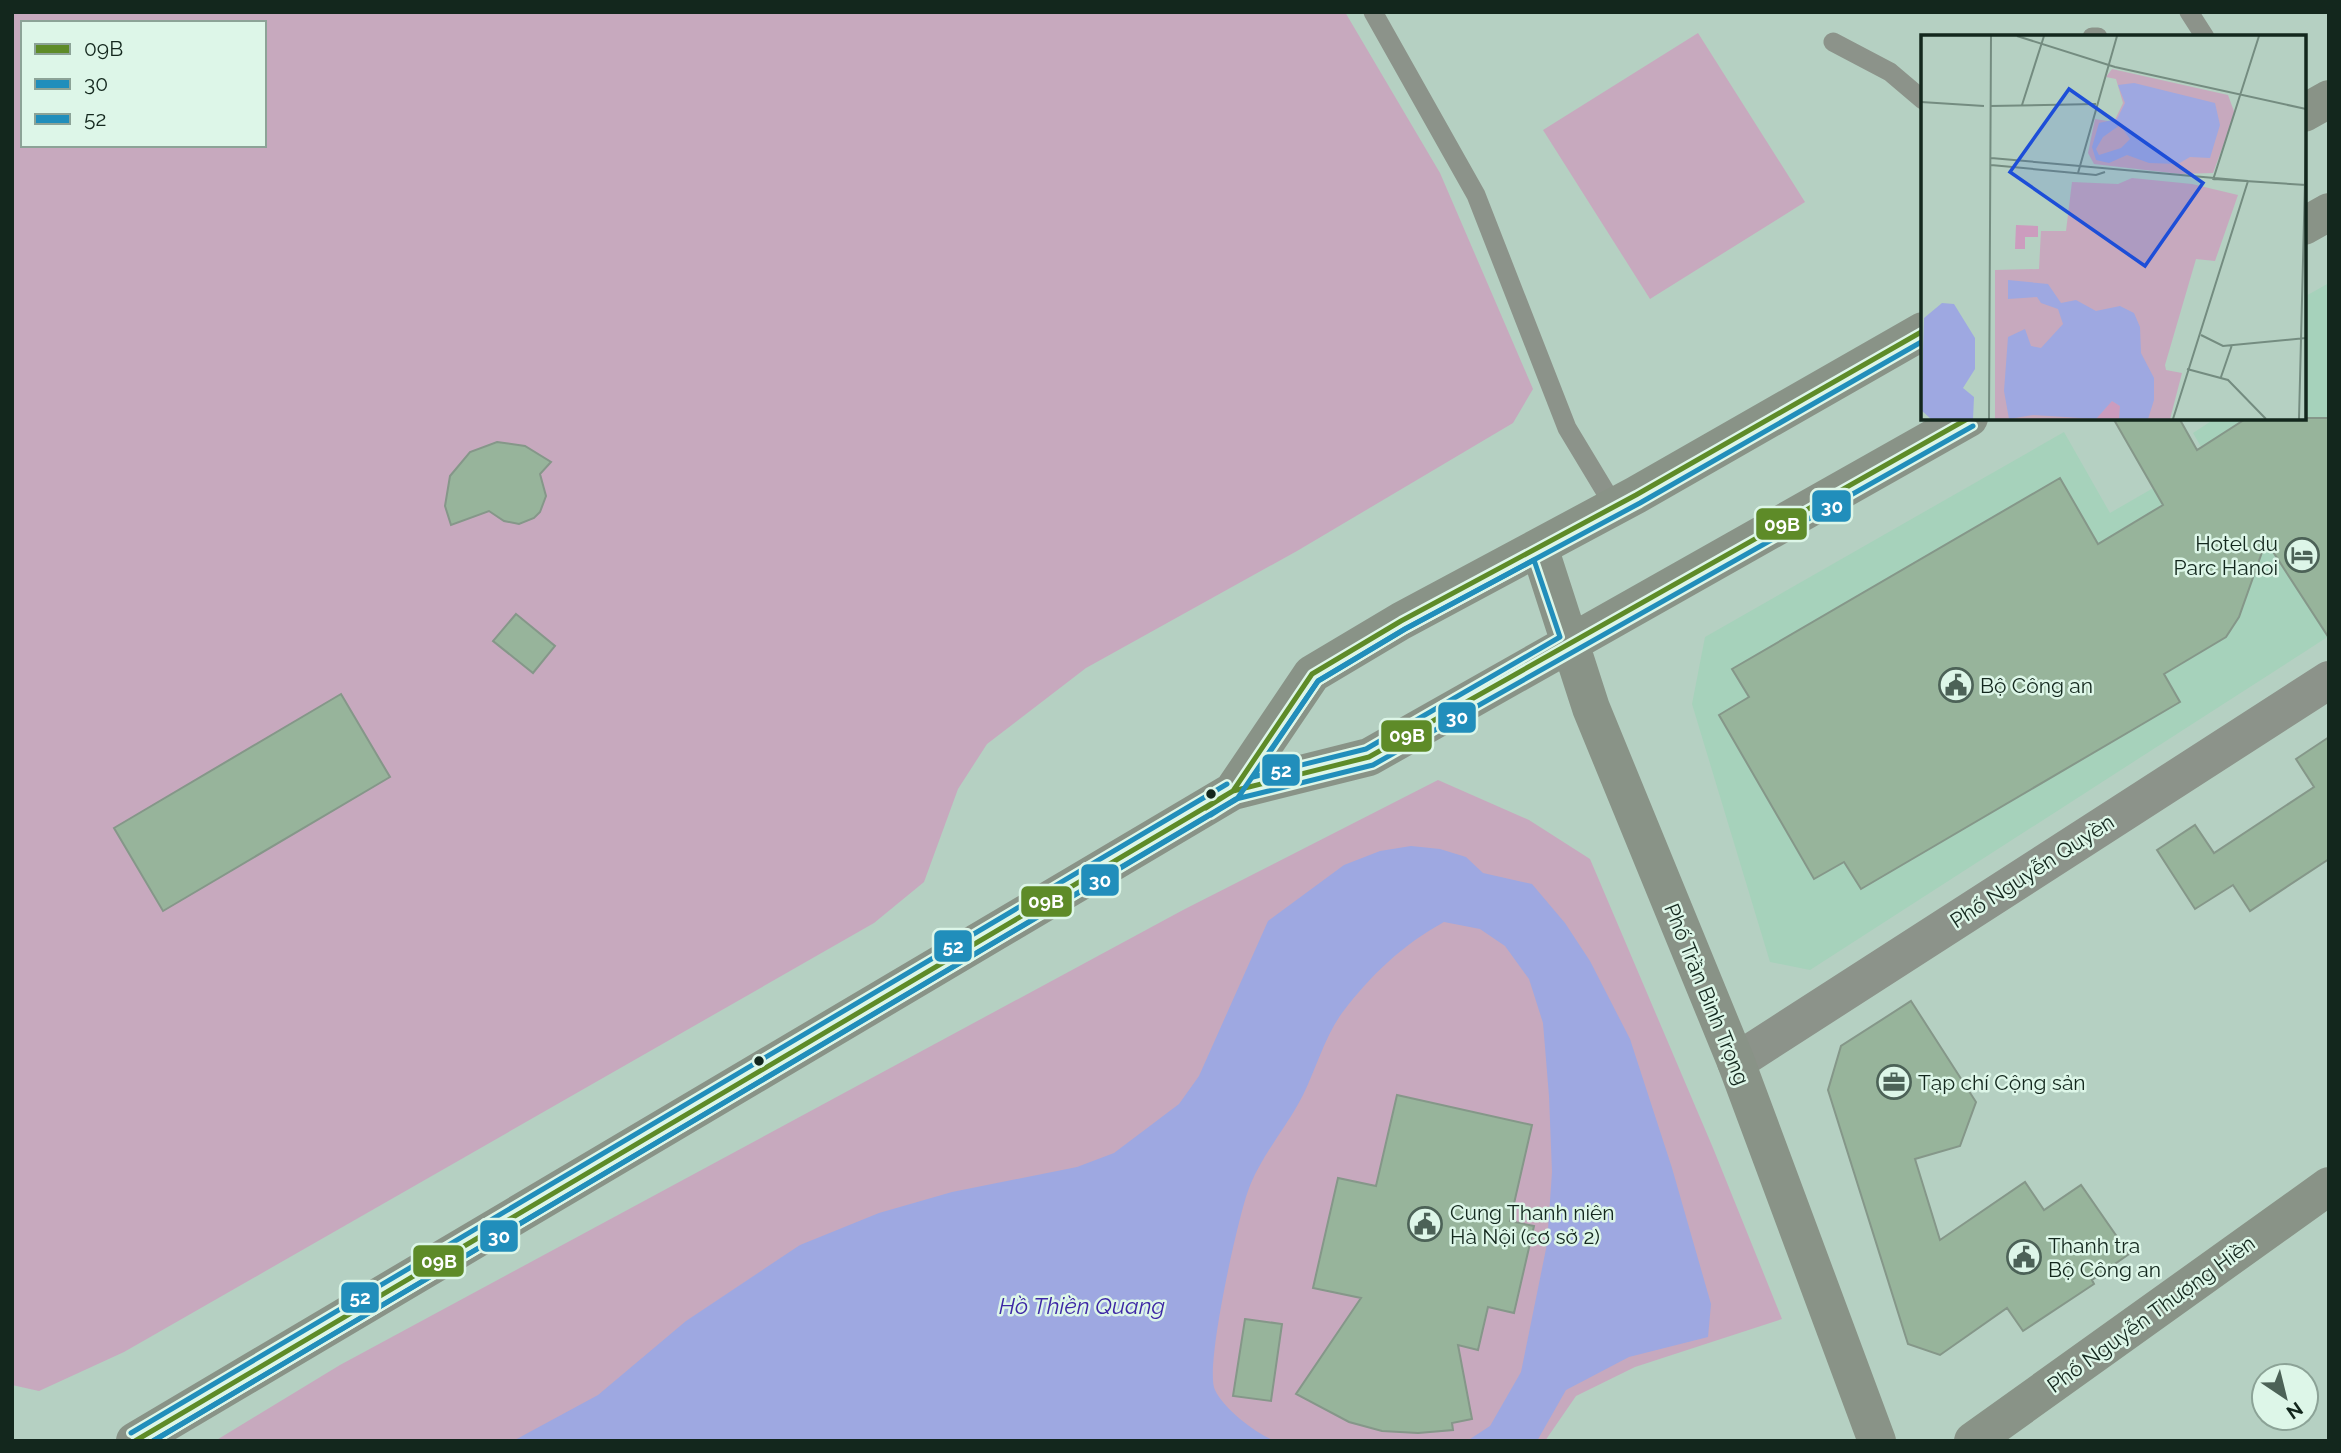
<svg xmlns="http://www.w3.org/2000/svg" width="2341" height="1453" font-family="Raleway,sans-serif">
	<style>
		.built { fill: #a6d2bb }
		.green { fill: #c7a9be; fill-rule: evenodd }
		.water { fill: #9ea8e1 }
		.building { fill: #97b49b; stroke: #859789; stroke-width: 2 }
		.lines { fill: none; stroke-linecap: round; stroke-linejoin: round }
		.lane { stroke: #8c938a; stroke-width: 19 }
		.street { stroke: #8c938a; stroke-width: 38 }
		.secondary { stroke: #899387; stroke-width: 38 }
		.bus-1-casing { stroke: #ddf6e8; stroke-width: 10 }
		.bus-2-casing { stroke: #ddf6e8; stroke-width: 10 }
		.bus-3-casing { stroke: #ddf6e8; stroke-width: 10 }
		.bus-1 { stroke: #5e8b28; stroke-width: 5 }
		.bus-2 { stroke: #218ebb; stroke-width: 5 }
		.bus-3 { stroke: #218ebb; stroke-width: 5 }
		.bus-dot { fill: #13271d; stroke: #ddf6e8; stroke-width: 2.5 }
		.labels { text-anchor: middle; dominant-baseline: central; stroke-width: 5; stroke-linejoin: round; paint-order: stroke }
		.poi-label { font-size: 21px; fill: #13271d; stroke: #ddf6e8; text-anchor: start }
		.street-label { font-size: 21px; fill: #13271d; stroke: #ddf6e8 }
		.water-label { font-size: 23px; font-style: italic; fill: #3d27a5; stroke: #ddf6e8 }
		.inset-road { fill: none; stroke: #748c80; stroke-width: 2 }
		.view { fill: #1d4ed8; fill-opacity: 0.15; stroke: #1d4ed8; stroke-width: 3.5 }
		.inset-edge { fill: none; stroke: #13271d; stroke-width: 3.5 }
		.line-badge { stroke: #ddf6e8; stroke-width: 2.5 }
		.badge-label { font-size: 19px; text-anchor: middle; font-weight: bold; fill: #fff }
	</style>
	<rect width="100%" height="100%" fill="#b5d0c2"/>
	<!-- built -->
	<path class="built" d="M2329,283V636L1810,970L1770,962L1692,704L1705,637L2064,432L2110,513L2207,457L2193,433L2216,418H2304V362L2308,360L2304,354V297Z"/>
	<!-- green -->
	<path class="green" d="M12,12H1345L1440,173L1533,389L1513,423L1297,551L1086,668L987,744L958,789L924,882L874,923L124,1352L39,1391L12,1385ZM23,23H264V145H23Z
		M1698,33L1805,202L1650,299L1543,130Z
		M1438,780L1529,820L1590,859L1713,1148L1782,1319L1635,1367L1576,1396L1545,1441H215L340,1365L1183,910Z"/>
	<!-- water -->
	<path class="water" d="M1411,846L1440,849L1466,857L1483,873L1532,884L1565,923L1590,961L1630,1039L1672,1168L1711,1304L1708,1337L1629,1357L1566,1390L1537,1441H1467L1490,1426L1521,1372L1547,1244L1552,1172L1549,1096L1543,1023L1529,979L1505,946L1480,929L1444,922C1402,945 1371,975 1342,1013C1325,1036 1316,1069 1303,1095C1287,1127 1260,1157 1248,1191C1238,1218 1204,1369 1215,1390C1224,1409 1255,1433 1275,1441H513L598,1395L686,1321L800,1245L879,1213L952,1192L1077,1167L1114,1153L1179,1104L1199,1076L1268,921L1344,865L1380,851Z"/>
	<!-- building -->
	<path class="building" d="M2113,418H2179L2197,450L2247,418H2329V638L2266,541L2239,617L2226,637L2164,674L2180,702L1861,889L1844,862L1814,879L1719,715L1749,697L1732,669L2060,478L2098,544L2163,505Z
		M497,442L525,446L551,462L540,474L546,496L540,512L534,518L519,524L504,521L489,511L451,525L445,506L450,476L470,452Z
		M516,614L555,646L533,673L493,641Z
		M341,694L390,777L163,911L114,828Z
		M2329,737V859L2250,911L2233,885L2195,909L2157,850L2195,825L2214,853L2314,787L2296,759Z
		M1911,1001L1976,1102L1960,1146L1915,1159L1940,1240L2025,1182L2044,1210L2081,1185L2129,1254L2092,1280L2094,1284L2023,1331L2007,1308L1940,1355L1908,1344L1828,1090L1841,1046Z
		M1397,1095L1532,1125L1510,1221L1534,1226L1514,1313L1488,1307L1478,1350L1458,1345L1472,1419L1452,1423L1453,1430L1418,1433L1382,1431L1349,1422L1296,1394L1361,1298L1313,1288L1338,1178L1376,1186Z
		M1245,1319L1282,1324L1271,1401L1233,1396Z"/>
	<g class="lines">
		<!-- lane -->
		<path class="lane" d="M1373,12L1476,195L1567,428L1614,506
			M2189,12L2205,37
			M2092,37H2098
			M1833,42L1890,72L1923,100"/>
		<!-- street -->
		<path class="street" d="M1736,1062L2329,680"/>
		<!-- secondary -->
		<path class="secondary" d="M2304,113L2329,99
			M2304,226L2329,212
			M1539,547L1591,708L1736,1062L1877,1441
			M1233,791L1312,674L1401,621L1636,495L1923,331
			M135,1441L1233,791L1369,757L1969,418
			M1973,1441L2329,1186"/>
		<!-- bus-1 casing -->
		<g class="bus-1-casing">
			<path id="bus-1" d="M1206,808L1233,791L1369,757L1969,418
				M135,1441L1233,791L1312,674L1401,621L1636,495L1923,331"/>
		</g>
		<!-- bus-2 casing -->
		<g class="bus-2-casing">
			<path id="bus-2" d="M1211,815L1236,799L1373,765L1973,426
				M153,1441L1237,799L1318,681L1405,629L1640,503L1923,341"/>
		</g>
		<!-- bus-3 casing -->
		<g class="bus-3-casing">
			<path id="bus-3" d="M1534,560L1560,637L1366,749L1253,777L1318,681L1405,629Z
				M131,1433L1227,784
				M153,1441L1236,799"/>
		</g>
		<!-- bus-1 -->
		<use href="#bus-1" class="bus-1"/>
		<!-- bus-2 -->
		<use href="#bus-2" class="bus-2"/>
		<!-- bus-3 -->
		<use href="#bus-3" class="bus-3"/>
	</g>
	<!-- icons -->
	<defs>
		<g id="hotel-ring" transform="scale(1.75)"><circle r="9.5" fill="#ddf6e8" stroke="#4c6257" stroke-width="1.5"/><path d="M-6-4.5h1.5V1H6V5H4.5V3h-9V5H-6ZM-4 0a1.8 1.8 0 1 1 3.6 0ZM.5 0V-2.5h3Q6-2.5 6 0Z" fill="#4c6257"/></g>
		<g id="civic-ring" transform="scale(1.75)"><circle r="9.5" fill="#ddf6e8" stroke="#4c6257" stroke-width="1.5"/><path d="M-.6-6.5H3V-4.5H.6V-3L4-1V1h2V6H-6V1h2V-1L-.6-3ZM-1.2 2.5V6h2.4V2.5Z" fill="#4c6257"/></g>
		<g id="office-ring" transform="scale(1.75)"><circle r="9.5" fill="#ddf6e8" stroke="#4c6257" stroke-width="1.5"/><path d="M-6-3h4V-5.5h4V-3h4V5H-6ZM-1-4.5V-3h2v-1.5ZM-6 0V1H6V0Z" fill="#4c6257"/></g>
	</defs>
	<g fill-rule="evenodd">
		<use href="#hotel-ring" x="2302" y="555"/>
		<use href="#civic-ring" x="1956" y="685"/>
		<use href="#office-ring" x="1894" y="1082"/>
		<use href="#civic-ring" x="1425" y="1224"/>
		<use href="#civic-ring" x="2024" y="1257"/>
	</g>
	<!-- markers -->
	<g class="bus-dot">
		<circle cx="1211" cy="794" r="6"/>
		<circle cx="759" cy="1061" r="6"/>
	</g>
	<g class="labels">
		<!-- poi labels -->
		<g class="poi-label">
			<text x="2278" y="543" text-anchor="end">Hotel du<tspan x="2278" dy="24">Parc Hanoi</tspan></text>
			<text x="1980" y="685">Bộ Công an</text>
			<text x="1918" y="1082">Tạp chí Cộng sản</text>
			<text x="1450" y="1212">Cung Thanh niên<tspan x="1450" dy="24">Hà Nội (cơ sở 2)</tspan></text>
			<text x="2048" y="1245">Thanh tra<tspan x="2048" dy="24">Bộ Công an</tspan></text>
		</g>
		<!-- street labels -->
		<g class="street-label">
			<text transform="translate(2032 871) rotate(-33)">Phố Nguyễn Quyền</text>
			<text transform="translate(1707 994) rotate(68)">Phố Trần Bình Trọng</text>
			<text transform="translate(2151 1314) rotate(-36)">Phố Nguyễn Thượng Hiền</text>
		</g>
		<!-- water labels -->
		<g class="water-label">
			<text x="1082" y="1305">Hồ Thiền Quang</text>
		</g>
	</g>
	<!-- overview -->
	<g transform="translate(1921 35)">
		<rect width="385" height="385" fill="#b5d0c2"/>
		<path d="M191,34L307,60L314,79L292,138L259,139L173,129L167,118L174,84L193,87L202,68L195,44L185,42ZM211,143L271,149L317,160L294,226L275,224L244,330L245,335L261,338L249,384H74V235L118,234L120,196H145L151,147L197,149Z" fill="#c7a9be"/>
		<path d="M95,190L117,191V202H104V214H94ZM191,366L199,371L198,384H175Z" fill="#cc9cbe"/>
		<path d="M213,48L294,68L299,90L289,123L269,122L257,129L228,128L206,120L188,128L175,125L171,112L178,88L196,84L204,68L197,50ZM199,90L209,104L200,113L178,120L175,114L182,102ZM87,245L127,249L140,268L155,265L175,276L199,271L213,278L219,292L220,318L233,343V365L227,384H198L199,371L191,366L175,384L112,380L88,384L83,356L87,302L104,294L110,311L120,313L142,289L137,274L120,268L116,262L87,264ZM21,268L33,269L54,303V334L42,353L53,362L52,384H10L0,375L3,283Z" fill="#9ea8e1" fill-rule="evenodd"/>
		<path class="inset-road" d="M96,1L194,32L385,74M0,67L63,71M101,70L123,1M69,71L175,69M70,123L327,146M70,130L175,140L184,137M157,138L196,1M293,144L385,150M292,145L338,1M280,300L302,311L385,303M266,334L307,345L345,384M300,342L311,310M68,384L70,1M252,384L327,146M378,384L385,107"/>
		<path class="view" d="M148,54L282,148L224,231L89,137Z"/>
		<rect width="385" height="385" class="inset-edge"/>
	</g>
	<g class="line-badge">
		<rect x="1811" y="489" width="41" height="34" rx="7" fill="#218ebb"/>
		<rect x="1755" y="507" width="53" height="34" rx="7" fill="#5e8b28"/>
		<rect x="1437" y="701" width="40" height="33" rx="7" fill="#218ebb"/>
		<rect x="1380" y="719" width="53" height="34" rx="7" fill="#5e8b28"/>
		<rect x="1261" y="753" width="40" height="34" rx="7" fill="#218ebb"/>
		<rect x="1080" y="863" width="40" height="34" rx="7" fill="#218ebb"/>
		<rect x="1020" y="885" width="53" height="33" rx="7" fill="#5e8b28"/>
		<rect x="933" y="929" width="40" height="34" rx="7" fill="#218ebb"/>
		<rect x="479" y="1219" width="40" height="34" rx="7" fill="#218ebb"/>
		<rect x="412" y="1244" width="53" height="34" rx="7" fill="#5e8b28"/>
		<rect x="340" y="1281" width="40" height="33" rx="7" fill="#218ebb"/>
	</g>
	<g class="badge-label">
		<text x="1832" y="513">30</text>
		<text x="1782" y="531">09B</text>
		<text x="1457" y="724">30</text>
		<text x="1407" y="742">09B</text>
		<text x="1281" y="777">52</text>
		<text x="1100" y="887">30</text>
		<text x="1046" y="908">09B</text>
		<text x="953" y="953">52</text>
		<text x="499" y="1243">30</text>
		<text x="439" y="1268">09B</text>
		<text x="360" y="1304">52</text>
	</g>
	<!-- border -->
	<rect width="2341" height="1453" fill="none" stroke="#13271d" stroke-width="28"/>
	<!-- legend -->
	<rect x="21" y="21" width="245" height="126" fill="#ddf6e8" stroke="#8ca397" stroke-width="2"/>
	<rect x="35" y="44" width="35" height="10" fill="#5e8b28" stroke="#8ca397" stroke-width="2"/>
	<text x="84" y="56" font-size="21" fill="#13271d">09B</text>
	<rect x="35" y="79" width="35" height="10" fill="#218ebb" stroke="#8ca397" stroke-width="2"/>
	<text x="84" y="91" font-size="21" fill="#13271d">30</text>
	<rect x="35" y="114" width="35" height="10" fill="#218ebb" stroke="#8ca397" stroke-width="2"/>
	<text x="84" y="126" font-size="21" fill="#13271d">52</text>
	<!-- north arrow -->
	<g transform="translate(2285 1397) rotate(145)"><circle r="33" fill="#ddf6e8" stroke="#8ca397" stroke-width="2"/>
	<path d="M0-5L12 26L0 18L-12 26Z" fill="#4c6257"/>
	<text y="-10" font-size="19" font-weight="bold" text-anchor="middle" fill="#13271d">N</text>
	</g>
</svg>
